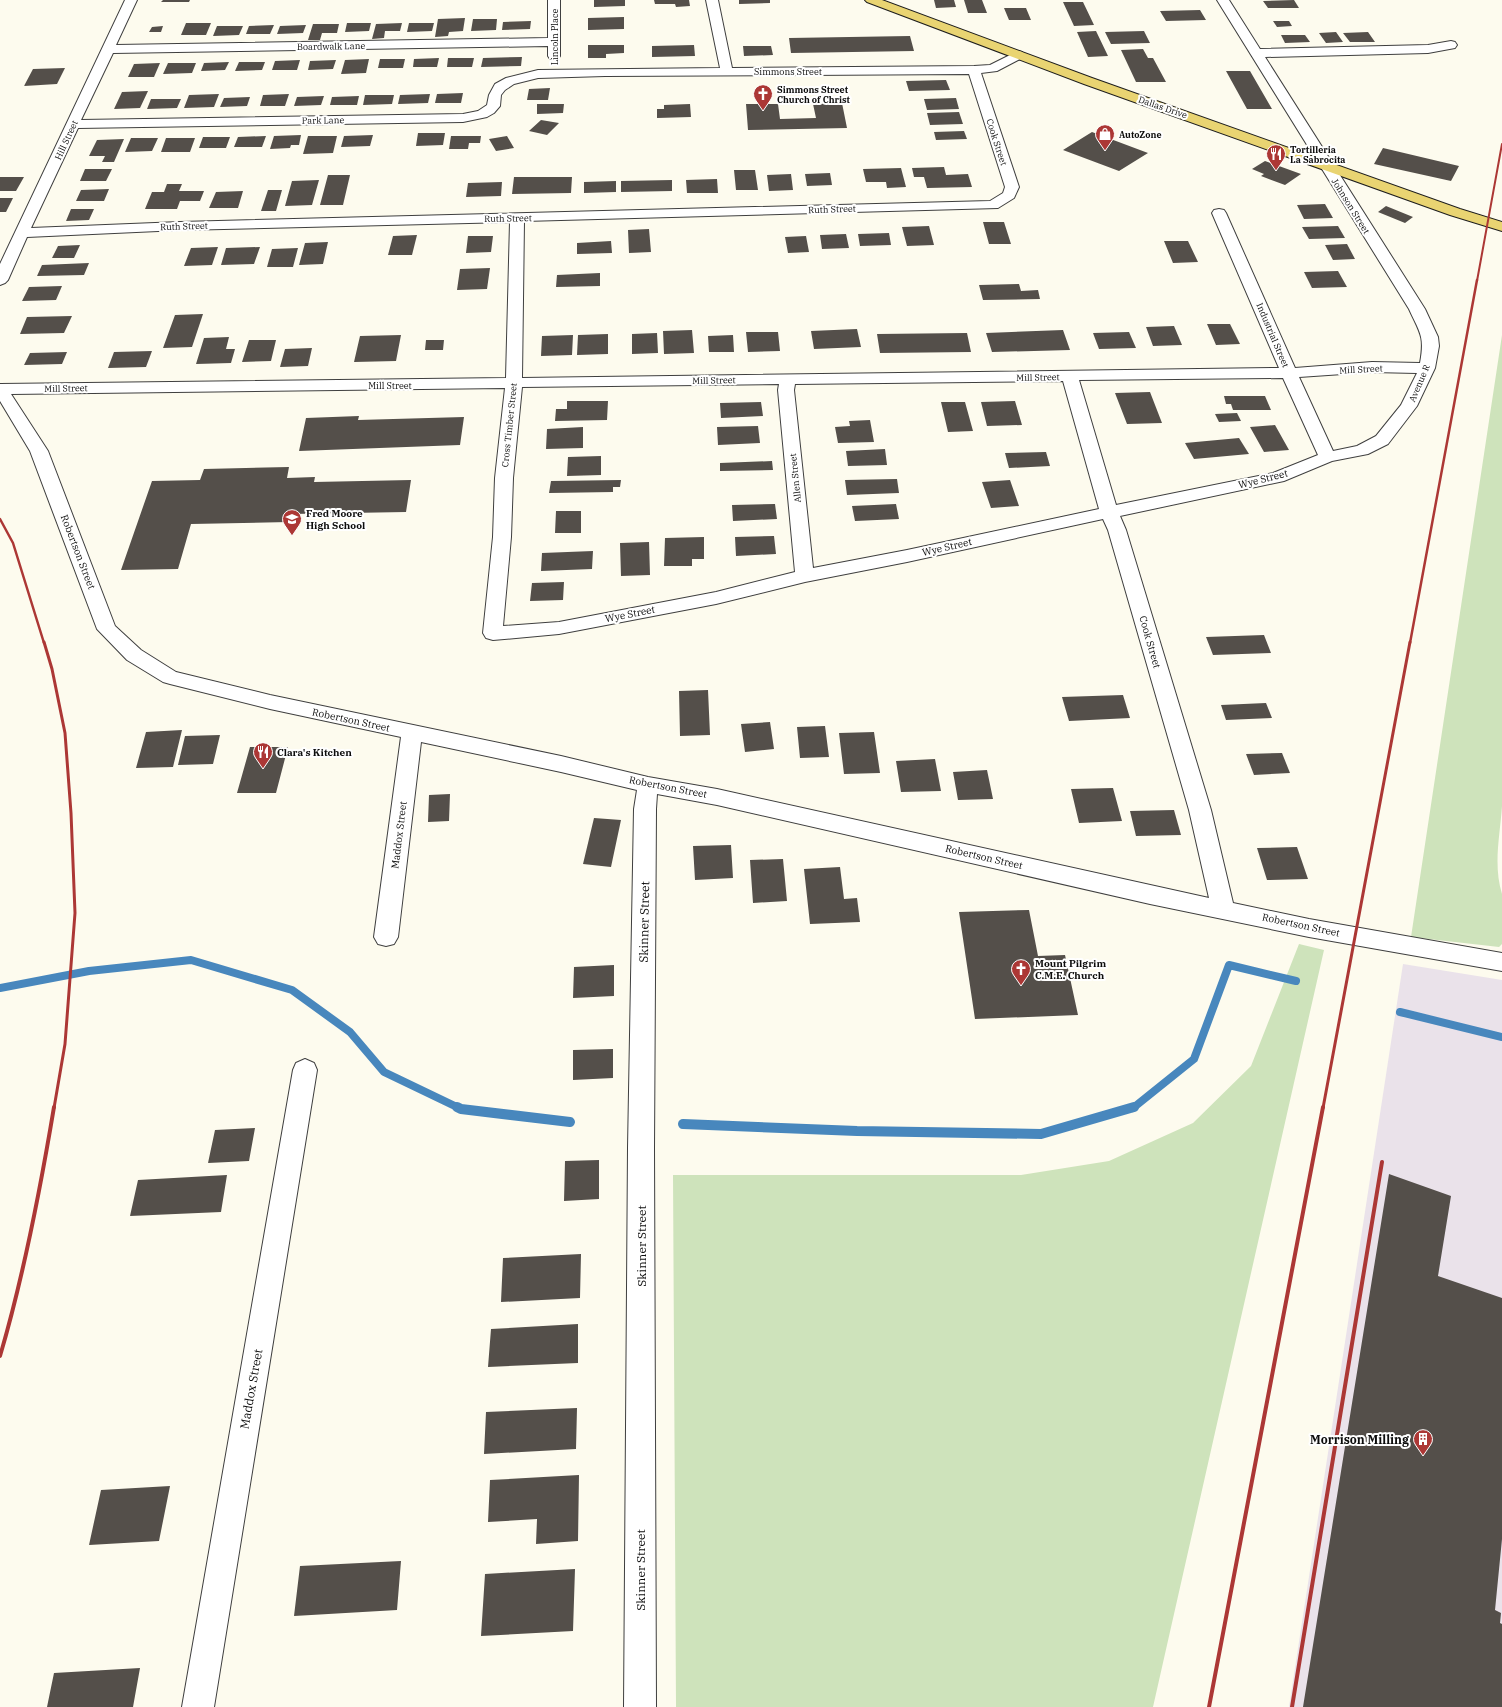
<svg xmlns="http://www.w3.org/2000/svg" width="1502" height="1707" font-family="'IBM Plex Serif',serif">
	<style>
		.industrial { fill: #eae2ea }
		.green { fill: #cee3bb }
		.lines { fill: none; stroke-linecap: round; stroke-linejoin: round }
		.stream-far1 { stroke: #4887bd; stroke-width: 8 }
		.stream { stroke: #4887bd; stroke-width: 10 }
		.building { fill: #544f4a }
		.street-casing { stroke: #3f3f3f; stroke-width: 2 }
		.primary-casing { stroke: #1d1d1d; stroke-width: 2 }
		.street { fill: #fff; fill-rule: evenodd }
		.primary { fill: #e9d472; fill-rule: evenodd }
		.rail-far3 { stroke: #ac3735; stroke-width: 2 }
		.rail-far2 { stroke: #ac3735; stroke-width: 2.5 }
		.rail-far1 { stroke: #ac3735; stroke-width: 3 }
		.rail { stroke: #ac3735; stroke-width: 4 }
		.labels { text-anchor: middle; dominant-baseline: central; stroke-width: 4; stroke-linejoin: round; paint-order: stroke }
		.far-street-label { font-size: 9px; fill: #0c0c0c; stroke: #fff }
		.far-poi-label { font-size: 9px; font-weight: bold; fill: #0c0c0c; stroke: #fff; text-anchor: start }
		.street-label { font-size: 10px; fill: #0c0c0c; stroke: #fff }
		.poi-label { font-size: 10px; font-weight: bold; fill: #0c0c0c; stroke: #fff; text-anchor: start }
		.near-street-label { font-size: 12px; fill: #0c0c0c; stroke: #fff }
		.near-poi-label { font-size: 12px; font-weight: bold; fill: #0c0c0c; stroke: #fff; text-anchor: end }
	</style>
	<rect width="100%" height="100%" fill="#fdfbee"/>
	<!-- industrial -->
	<path class="industrial" d="M1403,964L1502,980V1707H1289Z"/>
	<!-- green -->
	<path class="green" d="M1502,335V806C1500,836 1493,865 1502,894V944L1499,947L1411,937Z
		M1299,944L1324,950L1153,1707H676L673,1175H1021L1109,1161L1193,1123L1251,1066Z"/>
	<g class="lines">
		<!-- stream-far1 -->
		<path class="stream-far1" d="M0,988L89,971L191,960L292,990L350,1032L384,1072L459,1108
			M1400,1012L1502,1037
			M1133,1108L1194,1059L1229,965L1296,981"/>
		<!-- stream -->
		<path class="stream" d="M457,1107L461,1109L570,1122
			M683,1124L857,1131L1041,1134L1134,1107"/>
	</g>
	<!-- building -->
	<path class="building" d="M163,0H190L189,2H161Z
		M594,0H625V6L594,7Z
		M654,0H689L690,6L676,7L675,4H655Z
		M739,0H770V3L739,4Z
		M934,0H954L956,7L936,8Z
		M964,0H982L987,13H968Z
		M1294,0L1299,8H1268L1263,1Z
		M1063,2H1083L1094,25L1074,26Z
		M1004,8H1026L1031,20H1009Z
		M1200,10L1206,20L1166,21L1160,11Z
		M624,17V29L588,30V18Z
		M465,18L463,31L449,32L448,36L435,37L438,19Z
		M473,19H497L496,30L471,31Z
		M531,21L530,29L502,30L503,22Z
		M1273,21H1289L1292,26L1277,27Z
		M186,23H211L206,35H181Z
		M347,23H371L369,31L345,32Z
		M402,23L400,31H385L384,38L372,39L376,24Z
		M409,23H434L432,31L407,32Z
		M313,24H339L337,33H322L320,40H308Z
		M274,25L270,34H246L249,26Z
		M306,25L303,33L277,34L280,26Z
		M163,26L161,32H149L152,27Z
		M217,26H243L239,35L213,36Z
		M1096,31L1108,56L1088,57L1077,32Z
		M1144,31L1150,43L1111,44L1105,32Z
		M1336,32L1343,42L1326,43L1319,33Z
		M1368,32L1375,42H1350L1343,33Z
		M1281,35H1305L1310,42L1285,43Z
		M910,36L914,51L791,53L789,38Z
		M588,45H624V53L606,54V58H588Z
		M694,45L695,56L652,57V46Z
		M743,46H771L773,55L744,56Z
		M1143,49L1148,58H1153L1166,82H1136L1121,50Z
		M522,57L521,66L481,67L483,58Z
		M439,58L437,67H413L414,59Z
		M448,58H474L472,67H447Z
		M369,59L366,73L341,74L345,60Z
		M380,59H405L403,68H378Z
		M300,60L297,70H272L275,61Z
		M336,60L333,69L308,70L310,61Z
		M229,62L225,70L201,71L204,63Z
		M239,62H265L262,70L235,71Z
		M160,63L154,77H128L134,64Z
		M168,63H196L192,73L163,74Z
		M65,68L57,84L24,86L33,69Z
		M1226,71H1250L1272,109H1247Z
		M946,80L950,90L909,91L906,81Z
		M550,88L548,100H527L529,89Z
		M148,91L140,108L114,109L122,92Z
		M463,93L461,103H435L437,94Z
		M219,94L214,107L184,108L189,95Z
		M289,94L285,106H260L263,95Z
		M430,94L428,103L398,104L400,95Z
		M365,95H394L392,104L363,105Z
		M324,96L321,105L294,106L297,97Z
		M359,96L357,105H330L332,97Z
		M250,97L247,106L220,107L224,98Z
		M956,98L959,109L927,110L924,99Z
		M151,99H181L177,108L147,109Z
		M842,103L847,128L748,130L746,104H778L780,119L816,118L813,104Z
		M537,104H564L563,113L537,114Z
		M690,104L691,117L657,118V109H664V105Z
		M959,112L963,124L930,125L927,113Z
		M541,120L559,123L547,135L529,131Z
		M964,131L967,139L936,140L934,132Z
		M1092,132L1148,153L1119,171L1063,150Z
		M418,133H445L443,145L416,146Z
		M301,135L299,145H291L290,148L270,149L274,136Z
		M373,135L370,146L341,147L344,136Z
		M266,136L262,147H234L238,137Z
		M308,136H337L333,153L303,154Z
		M451,136H481L480,143H469L468,149H449Z
		M507,136L514,148L496,151L489,139Z
		M203,137H230L226,148H199Z
		M131,138H158L152,151L125,152Z
		M166,138H195L190,152H161Z
		M124,139L114,162H102L105,156H89L97,140Z
		M1383,148L1459,166L1451,181L1374,164Z
		M1265,161L1301,174L1285,185L1261,176L1264,174L1252,169Z
		M944,167L946,175L968,174L972,187L927,188L924,177H914L912,168Z
		M901,168L906,187L887,188L886,182H866L863,169Z
		M85,169H112L106,181H80Z
		M734,170H755L758,190H736Z
		M830,173L832,185L807,186L805,174Z
		M791,174L793,190L769,191L767,175Z
		M328,175H350L343,205H320Z
		M0,177H24L16,191H0Z
		M514,177H572L571,193L512,194Z
		M717,179L718,193H687L686,180Z
		M319,180L312,205L285,206L292,181Z
		M672,180V191L621,192V181Z
		M616,181V192L584,193V182Z
		M502,182L501,196L466,197L468,183Z
		M167,184H182L179,191H204L200,201H180L177,209H145L152,192H164Z
		M109,189L104,201H76L81,190Z
		M268,190H282L276,211H261Z
		M243,191L238,208H209L216,192Z
		M0,198H13L6,212H0Z
		M1325,204L1333,218L1304,219L1297,205Z
		M1386,206L1413,217L1405,223L1378,212Z
		M71,209H94L89,220L66,221Z
		M983,222H1004L1011,244H989Z
		M929,226L934,245L907,246L902,227Z
		M1338,226L1345,238L1309,239L1302,227Z
		M649,229L651,252L629,253L628,230Z
		M889,233L891,245L860,246L858,234Z
		M846,234L849,248L822,249L820,235Z
		M417,235L412,255H388L393,236Z
		M468,236H493L491,252L466,253Z
		M806,236L809,252L788,253L785,237Z
		M611,241L612,253L577,254V243Z
		M1164,241H1188L1198,262L1173,263Z
		M328,242L323,264L299,265L305,243Z
		M1347,244L1355,259L1333,260L1325,245Z
		M80,245L74,258H52L58,246Z
		M218,247L212,265L184,266L191,248Z
		M260,247L254,264L221,265L226,248Z
		M298,248L293,267H267L272,249Z
		M89,263L84,275L37,276L42,265Z
		M490,268L487,289L457,290L460,269Z
		M1338,271L1347,287L1312,288L1304,272Z
		M600,273V286L556,287L557,275Z
		M1019,284L1021,291L1038,290L1040,299L983,300L979,285Z
		M62,286L56,300L22,301L29,287Z
		M203,314L192,347L163,348L175,315Z
		M72,316L64,333L20,334L27,317Z
		M1207,324H1230L1240,344L1216,345Z
		M1174,326L1182,345L1153,346L1146,327Z
		M857,329L861,347L814,349L811,331Z
		M692,330L694,353L664,354L663,331Z
		M1063,330L1070,350L992,352L986,333Z
		M746,332H778L780,351L748,352Z
		M1129,332L1136,348L1099,349L1093,333Z
		M657,333L658,353L632,354V334Z
		M967,333L971,352L880,353L877,334Z
		M608,334V354L577,355L578,335Z
		M401,335L396,361L354,362L360,336Z
		M573,335L572,355L541,356L542,336Z
		M733,335L734,352H709L708,336Z
		M229,337L226,349H235L231,363L196,364L204,338Z
		M249,340H276L271,361L242,362Z
		M426,340H444L443,350H425Z
		M312,348L308,366L280,367L285,349Z
		M152,351L146,367L108,368L114,352Z
		M67,352L62,364L24,365L30,353Z
		M1150,392L1162,423L1127,424L1115,393Z
		M1224,396H1265L1271,410H1233L1231,404H1226Z
		M567,401H608L607,420L555,421L556,409H567Z
		M1015,401L1022,425L987,426L981,402Z
		M761,402L763,416L721,418L720,403Z
		M941,402H965L973,431L948,432Z
		M1237,413L1241,421L1219,422L1215,414Z
		M359,416L358,420L464,417L460,445L299,451L306,418Z
		M870,420L874,442L838,443L835,427L850,426L849,421Z
		M1275,425L1289,450L1264,452L1250,427Z
		M758,426L760,443L718,445L717,427Z
		M583,427V448L546,449L547,429Z
		M1239,438L1249,454L1194,459L1185,443Z
		M885,449L887,465L848,466L846,451Z
		M1046,452L1050,466L1009,468L1005,453Z
		M601,456V475L567,476L568,457Z
		M772,461L773,470L720,471V463Z
		M289,467L287,478L315,477L314,482L411,480L406,512L291,514L289,522L191,524L178,569L121,570L152,481L200,480L204,469Z
		M897,479L899,493L847,495L845,480Z
		M621,480L620,487H613V492L549,493L551,481Z
		M1010,480L1019,506L991,508L982,482Z
		M775,504L777,519L733,521L732,505Z
		M896,504L899,519L855,521L852,506Z
		M556,511H581V533H555Z
		M774,536L776,554L736,556L735,537Z
		M704,537V559H692V566H664L665,538Z
		M649,542L650,575L621,576L620,543Z
		M593,551L592,569L541,571L542,553Z
		M564,582L563,600L530,601L532,583Z
		M1264,635L1271,653L1213,655L1206,637Z
		M708,690L710,735L680,736L679,691Z
		M1123,695L1130,718L1069,721L1062,697Z
		M1266,703L1272,718L1226,720L1221,705Z
		M770,722L774,749L745,752L741,724Z
		M825,726L829,757L800,758L797,727Z
		M182,730L173,767L136,768L146,732Z
		M874,732L880,773L844,774L839,733Z
		M220,735L213,764L178,765L185,736Z
		M250,747H288L276,793H237Z
		M1282,753L1290,773L1254,775L1246,754Z
		M935,759L941,791L901,792L896,761Z
		M987,770L993,799L958,800L953,772Z
		M1113,788L1122,821L1079,823L1071,789Z
		M450,794L449,821L428,822L429,795Z
		M1174,810L1181,835L1136,836L1130,811Z
		M594,818L621,820L611,867L583,864Z
		M731,845L733,878L695,880L693,846Z
		M1297,847L1308,879L1267,880L1257,848Z
		M783,859L787,901L753,903L750,860Z
		M840,867L844,899L857,898L860,922L810,924L804,869Z
		M1029,910L1038,956L1065,955L1078,1015L975,1019L959,912Z
		M614,965V996L573,998L574,967Z
		M613,1049V1078L573,1080V1050Z
		M255,1128L249,1161L208,1163L215,1130Z
		M599,1160V1199L564,1201L565,1161Z
		M1389,1174L1451,1196L1438,1276L1502,1298V1539L1495,1610L1501,1613L1500,1623L1502,1624V1707H1303Z
		M227,1175L221,1212L130,1216L138,1180Z
		M581,1254L580,1298L501,1302L503,1258Z
		M578,1324V1363L488,1367L491,1329Z
		M577,1408L576,1449L484,1454L486,1412Z
		M579,1475L578,1541L536,1544L537,1519L488,1522L490,1480Z
		M170,1486L159,1541L89,1545L101,1490Z
		M401,1561L397,1610L294,1616L300,1566Z
		M575,1569L573,1631L481,1636L485,1574Z
		M140,1668L133,1707H47L54,1673Z"/>
	<g class="lines">
		<!-- street casing -->
		<g class="street-casing">
			<path id="street" d="M125,0H137L116,45L548,38V0H560V56L558,59H550L548,56V46L113,53L81,120L463,114L478,111L487,105L489,95L495,84L506,78L538,70L720,68L706,0H718L732,68L974,66L990,65L1018,51L1022,52L1024,55L1022,58L997,71L981,73L1019,187L1014,198L998,208L524,221L522,378L1279,368L1212,213L1214,210L1219,209L1224,210L1226,213L1295,368L1372,362L1420,363C1425,336 1420,333 1409,309L1217,0H1229L1260,49L1428,45L1451,41L1455,42L1457,45L1455,48L1428,53L1265,57L1425,309L1438,337L1439,346L1435,368L1417,406L1388,444L1368,454L1332,461L1284,481L1120,516L1126,530L1211,810L1233,903L1309,919L1502,953V971L1309,937L1150,904L717,805L657,794L656,809L654,1148L656,1707H624L628,1148L634,809L637,790L561,772L421,742L398,937L394,944L386,946L378,944L374,937L401,737L270,709L170,684L163,682L127,660L97,629L30,451L0,401V384L506,378L510,222L180,230L27,237L8,280L5,283L0,285V264ZM969,74L1005,187L1003,193L990,201L180,222L31,228L78,128L463,122L487,117L494,113L500,106L501,95L505,90L514,84L538,78L605,76ZM1372,372L1417,373L1401,405L1376,436L1357,446L1333,451L1299,377ZM1283,378L1318,455L1273,473L1116,505L1079,380ZM1063,381L1099,509L907,550L813,568L794,390L795,384ZM779,384L778,390L795,572L716,592L559,622L503,626L511,537L513,478L522,387ZM505,388L495,478L493,537L483,633L486,638L493,640L559,634L716,604L805,582L907,562L1103,519L1108,530L1189,810L1209,898L717,789L648,777L561,756L270,695L176,672L141,650L115,626L48,451L11,394Z
				M305,1059L314,1063L317,1070L214,1707H182L293,1070L296,1063Z"/>
		</g>
		<!-- primary casing -->
		<g class="primary-casing">
			<path id="primary" d="M865,0H882L1092,78L1460,209L1502,222V231L1450,215L1084,84L867,2Z"/>
		</g>
		<!-- street -->
		<use href="#street" class="street"/>
		<!-- primary -->
		<use href="#primary" class="primary"/>
		<!-- rail-far3 -->
		<path class="rail-far3" d="M1477,281L1502,144"/>
		<!-- rail-far2 -->
		<path class="rail-far2" d="M0,519L13,543L44,643
			M1410,643L1477,280"/>
		<!-- rail-far1 -->
		<path class="rail-far1" d="M44,642L52,669L65,733L71,813L75,913L65,1044L54,1108
			M1323,1108L1410,642"/>
		<!-- rail -->
		<path class="rail" d="M0,1356C24,1275 40,1191 54,1107
			M1209,1707L1323,1107
			M1292,1707L1382,1162"/>
	</g>
	<!-- icons -->
	<defs>
		<g id="church-pin" transform="scale(1)"><path d="M0 17L-7.5 6A9.5 9.5 0 1 1 7.5 6Z" fill="#ac3735" stroke="#fff"/><path d="M-1.2-6h2.4v3.5h3.3v2.4h-3.3V6h-2.4V-.1h-3.3v-2.4h3.3Z" fill="#fff"/></g>
		<g id="shop-pin" transform="scale(1)"><path d="M0 17L-7.5 6A9.5 9.5 0 1 1 7.5 6Z" fill="#ac3735" stroke="#fff"/><path d="M-5-2.5h2.3a2.7 3.5 0 0 1 5.4 0H5L5.5 6h-11ZM-1.5-2.5h3a1.5 2.3 0 0 0-3 0Z" fill="#fff"/></g>
		<g id="restaurant-pin" transform="scale(1)"><path d="M0 17L-7.5 6A9.5 9.5 0 1 1 7.5 6Z" fill="#ac3735" stroke="#fff"/><path d="M-5-6h1v4h1v-4h1v4h1v-4h1v5L-1.5 .5V6h-2V.5L-5-1ZM5-6V6H3V1.5H1.5Q1.5-4 5-6Z" fill="#fff"/></g>
		<g id="school-pin" transform="scale(1)"><path d="M0 17L-7.5 6A9.5 9.5 0 1 1 7.5 6Z" fill="#ac3735" stroke="#fff"/><path d="M0-5L7-2L0 1L-7-2ZM-4 1L0 2.5L4 1V4Q0 6-4 4Z" fill="#fff"/></g>
		<g id="building-pin" transform="scale(1)"><path d="M0 17L-7.5 6A9.5 9.5 0 1 1 7.5 6Z" fill="#ac3735" stroke="#fff"/><path d="M-4-6H4V6H1V3H-1V6H-4ZM-2.5-4.3h1.7v1.8h-1.7ZM.8-4.3h1.7v1.8H.8ZM-2.5-1h1.7V.8h-1.7ZM.8-1h1.7V.8H.8Z" fill="#fff"/></g>
	</defs>
	<g fill-rule="evenodd">
		<use href="#church-pin" x="763" y="94"/>
		<use href="#shop-pin" x="1105" y="134"/>
		<use href="#restaurant-pin" x="1276" y="154"/>
		<use href="#school-pin" x="292" y="519"/>
		<use href="#restaurant-pin" x="263" y="752"/>
		<use href="#church-pin" x="1021" y="969"/>
		<use href="#building-pin" x="1423" y="1439"/>
	</g>
	<g class="labels">
		<!-- far-street labels -->
		<g class="far-street-label">
			<text transform="translate(554 37) rotate(-90)">Lincoln Place</text>
			<text transform="translate(331 46) rotate(-1)">Boardwalk Lane</text>
			<text x="788" y="71">Simmons Street</text>
			<text transform="translate(1163 107) rotate(19)">Dallas Drive</text>
			<text transform="translate(323 120) rotate(-1)">Park Lane</text>
			<text transform="translate(66 140) rotate(-65)">Hill Street</text>
			<text transform="translate(997 142) rotate(72)">Cook Street</text>
			<text transform="translate(1351 206) rotate(58)">Johnson Street</text>
			<text transform="translate(832 209) rotate(-2)">Ruth Street</text>
			<text transform="translate(508 218) rotate(-1)">Ruth Street</text>
			<text transform="translate(184 226) rotate(-2)">Ruth Street</text>
			<text transform="translate(1273 335) rotate(67)">Industrial Street</text>
			<text transform="translate(1361 369) rotate(-3)">Mill Street</text>
			<text transform="translate(1038 377) rotate(-1)">Mill Street</text>
			<text transform="translate(714 380) rotate(-1)">Mill Street</text>
			<text transform="translate(1419 383) rotate(-67)">Avenue R</text>
			<text x="390" y="385">Mill Street</text>
			<text transform="translate(66 388) rotate(-1)">Mill Street</text>
			<text transform="translate(509 425) rotate(-84)">Cross Timber Street</text>
			<text transform="translate(795 478) rotate(-96)">Allen Street</text>
		</g>
		<!-- far-poi labels -->
		<g class="far-poi-label">
			<text x="777" y="89">Simmons Street<tspan x="777" dy="10">Church of Christ</tspan></text>
			<text x="1119" y="134">AutoZone</text>
			<text x="1290" y="149">Tortilleria<tspan x="1290" dy="10">La Sabrocita</tspan></text>
		</g>
		<!-- street labels -->
		<g class="street-label">
			<text transform="translate(1263 479) rotate(-14)">Wye Street</text>
			<text transform="translate(947 547) rotate(-13)">Wye Street</text>
			<text transform="translate(78 552) rotate(69)">Robertson Street</text>
			<text transform="translate(630 614) rotate(-11)">Wye Street</text>
			<text transform="translate(1150 642) rotate(74)">Cook Street</text>
			<text transform="translate(351 720) rotate(12)">Robertson Street</text>
			<text transform="translate(668 787) rotate(11)">Robertson Street</text>
			<text transform="translate(399 835) rotate(-83)">Maddox Street</text>
			<text transform="translate(984 857) rotate(13)">Robertson Street</text>
			<text transform="translate(1301 925) rotate(12)">Robertson Street</text>
		</g>
		<!-- poi labels -->
		<g class="poi-label">
			<text x="306" y="513">Fred Moore<tspan x="306" dy="12">High School</tspan></text>
			<text x="277" y="752">Clara's Kitchen</text>
			<text x="1035" y="963">Mount Pilgrim<tspan x="1035" dy="12">C.M.E. Church</tspan></text>
		</g>
		<!-- near-street labels -->
		<g class="near-street-label">
			<text transform="translate(644 922) rotate(-89)">Skinner Street</text>
			<text transform="translate(641 1246) rotate(-90)">Skinner Street</text>
			<text transform="translate(251 1389) rotate(-80)">Maddox Street</text>
			<text transform="translate(640 1570) rotate(-90)">Skinner Street</text>
		</g>
		<!-- near-poi labels -->
		<g class="near-poi-label">
			<text x="1409" y="1439">Morrison Milling</text>
		</g>
	</g>
</svg>
